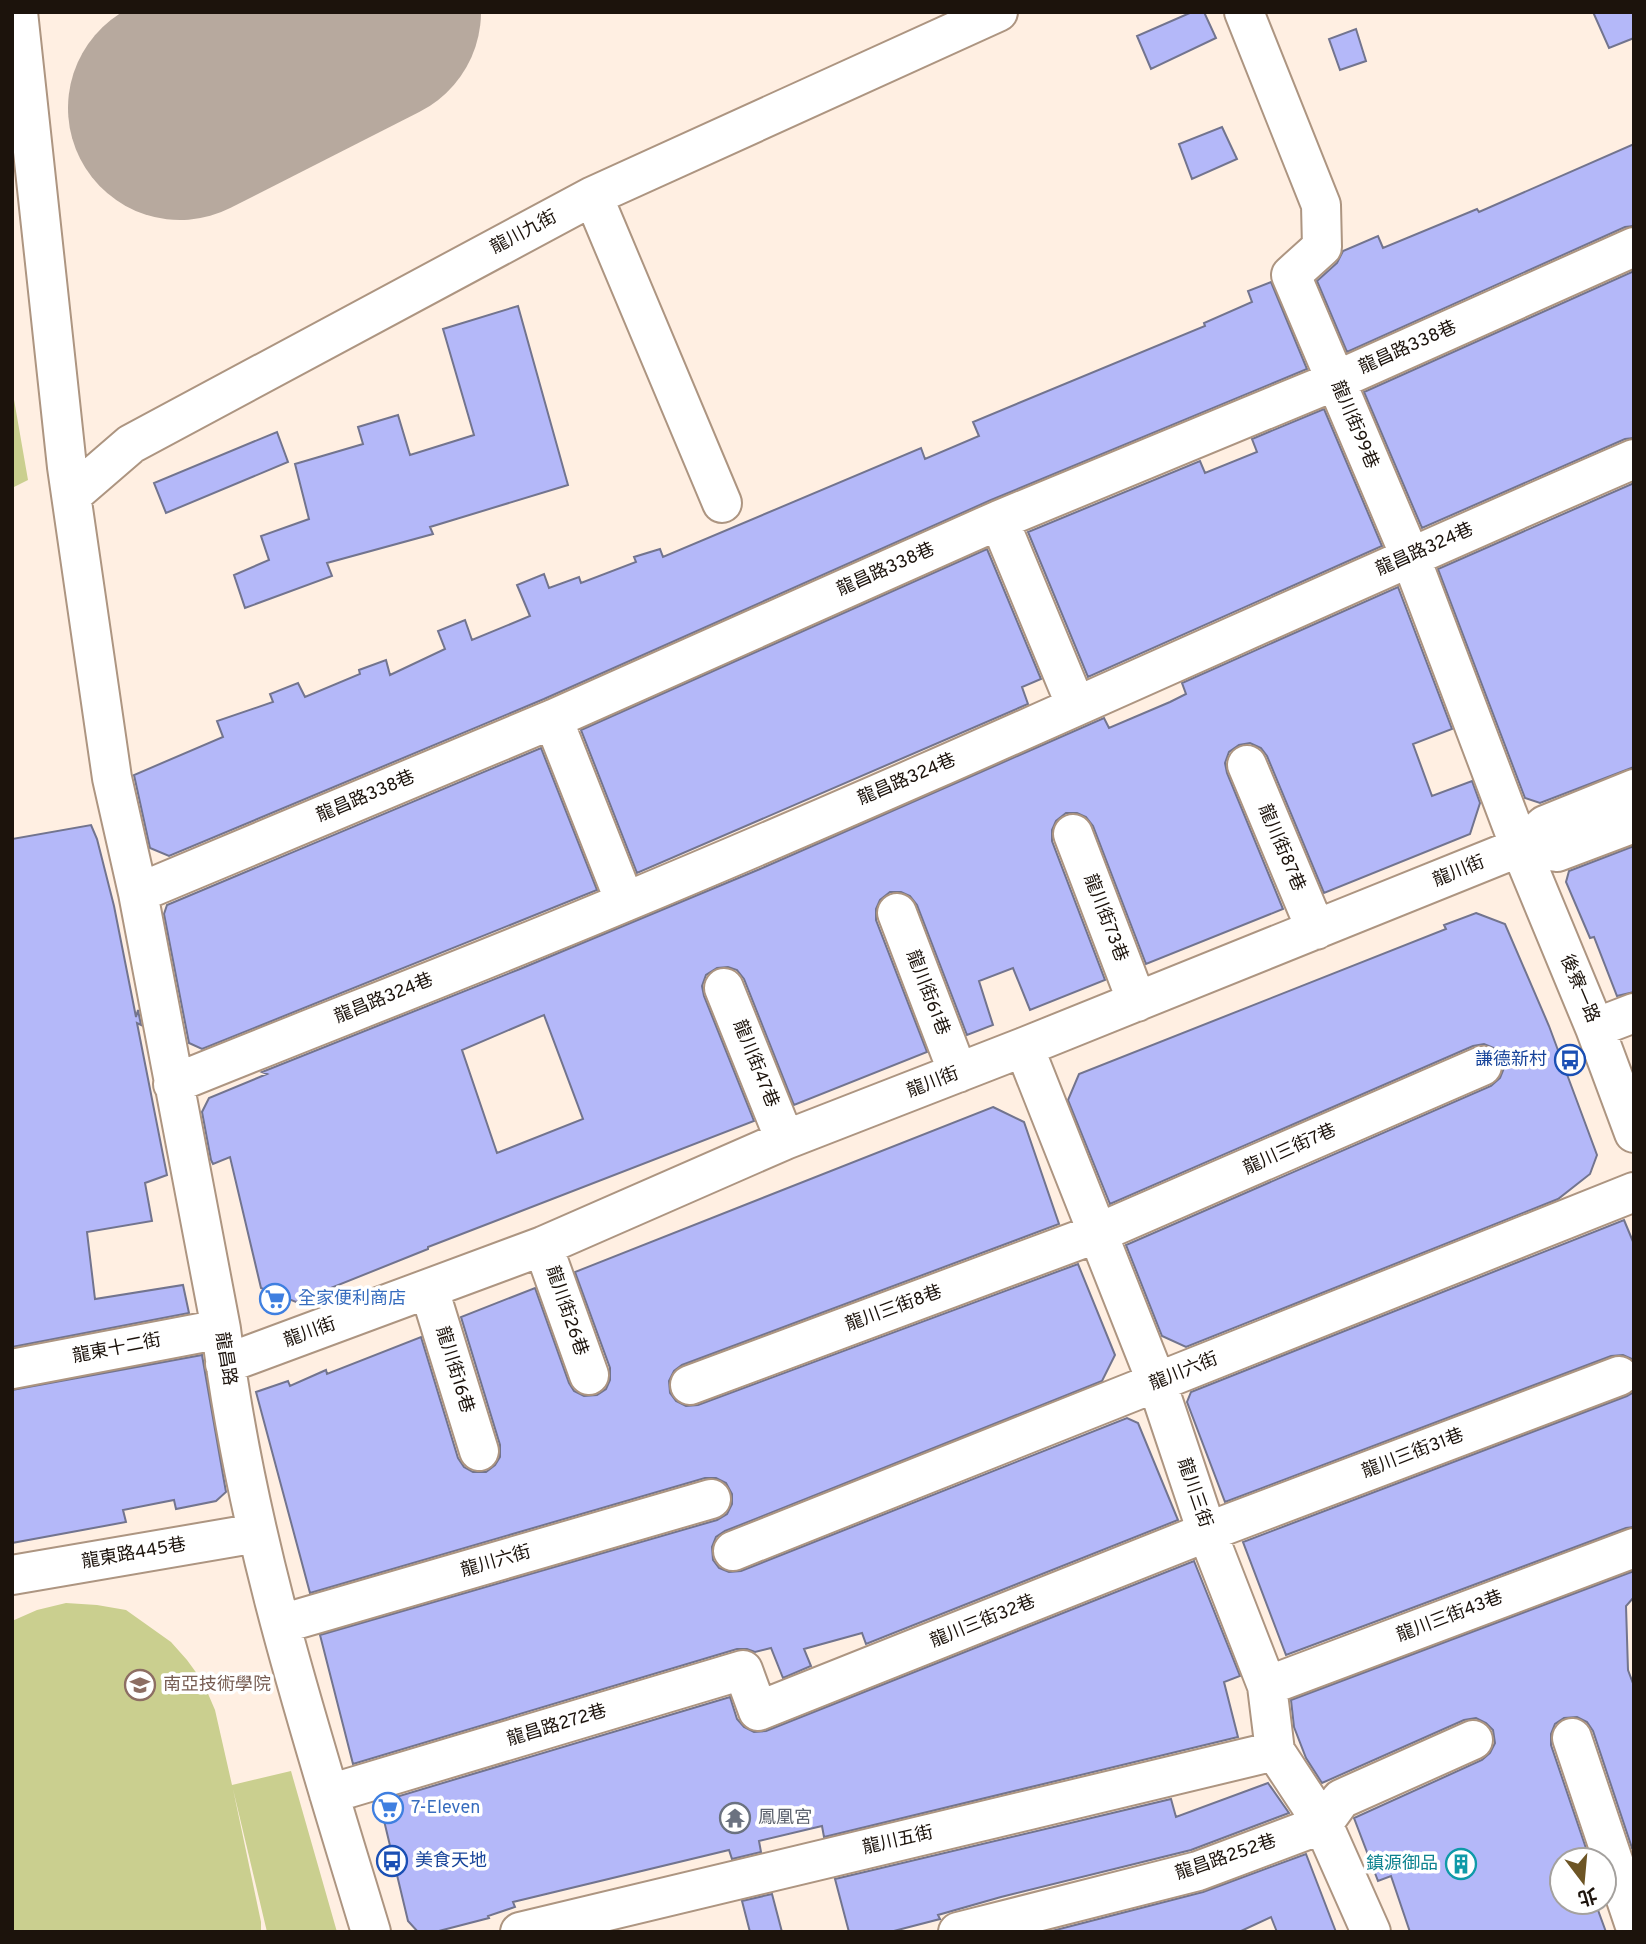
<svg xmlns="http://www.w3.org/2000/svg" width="1646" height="1944" font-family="Overpass,'Noto Sans TC',sans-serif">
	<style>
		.green { fill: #cacf8f }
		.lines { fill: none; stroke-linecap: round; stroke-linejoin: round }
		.runway { stroke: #b7a99e; stroke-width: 224 }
		.building { fill: #b4b8f9; stroke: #72748e; stroke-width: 2; fill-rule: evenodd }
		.minor-casing { stroke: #ad9581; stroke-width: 42 }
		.minor { stroke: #fff; stroke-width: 38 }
		.labels { text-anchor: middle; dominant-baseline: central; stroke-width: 7; stroke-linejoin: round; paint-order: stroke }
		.street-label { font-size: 18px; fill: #1c130c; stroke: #fff }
		.transit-label { font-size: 18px; fill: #164399; stroke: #fff; text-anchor: end }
		.shop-label { font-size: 18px; fill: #366cbe; stroke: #fff; text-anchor: start }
		.education-label { font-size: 18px; fill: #785e54; stroke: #fff; text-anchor: start }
		.worship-label { font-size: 18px; fill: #5b616d; stroke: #fff; text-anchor: start }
		.culture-label { font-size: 18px; fill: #0d838f; stroke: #fff; text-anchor: end }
	</style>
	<rect width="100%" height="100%" fill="#ffefe2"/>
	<!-- green -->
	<path class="green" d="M12,388L28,480L12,488Z
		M66,1603L97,1605L126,1610L171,1642L187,1660L203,1682L215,1710L232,1785L291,1771L337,1932H267L233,1789L261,1922V1932H12V1621L37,1610Z"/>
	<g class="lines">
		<!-- runway -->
		<path class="runway" d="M180,108L369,12"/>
	</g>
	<!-- building -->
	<path class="building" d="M1192,12H1204L1216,38L1151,69L1137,36Z
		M1593,12H1634V38L1609,48Z
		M1356,29L1366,61L1340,70L1329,39Z
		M1222,127L1237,159L1192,179L1179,144Z
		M1634,144V226L1625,227L1347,352L1317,281L1337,263L1343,251L1378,236L1383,248L1477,209L1479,212Z
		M1634,271V438L1625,439L1422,528L1364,392Z
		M1271,282L1307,369L991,500L544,699L169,856L150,848L134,775L223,737L217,721L273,702L270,694L298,683L305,697L360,674L359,670L386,660L390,675L445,649L438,631L465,620L472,640L530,616L517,585L544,574L549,588L579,577L581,583L636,562L634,557L660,549L663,557L921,448L925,459L979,436L973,422L1205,326L1204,323L1252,302L1248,291Z
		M518,306L568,485L430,527L433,534L327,563L332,576L245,608L234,575L269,560L261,536L309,519L295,464L363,444L358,427L398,415L410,455L474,435L443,329Z
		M1324,409L1382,546L1088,677L1028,532L1200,461L1205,473L1257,452L1252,439Z
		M277,432L288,462L166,513L154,483Z
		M1634,483V767L1540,803L1525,798L1438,569Z
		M987,549L1041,679L1022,687L1028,704L637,873L581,730Z
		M1398,587L1452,729L1413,744L1432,796L1472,781L1480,803L1470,834L1324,893L1267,756L1261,748L1250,743L1239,745L1229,752L1225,763L1227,773L1283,909L1146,964L1093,826L1086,817L1077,813H1066L1056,821L1052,830V841L1105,980L1030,1010L1013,968L979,981L993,1025L967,1035L917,905L910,896L901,892H890L880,900L876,909V920L927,1052L794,1105L744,979L737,970L728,967L717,968L706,975L702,986L704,996L754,1121L428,1247V1249L296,1302L261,1288L230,1157L213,1164L211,1160L202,1112L209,1098L267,1074L262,1072L520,969L760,869L1104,718L1109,728L1170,702L1186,694L1182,683ZM544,1015L583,1119L497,1153L462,1050Z
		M541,748L597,890L202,1049L189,1043L164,914L167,905Z
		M91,825L97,839L114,906L136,1017L138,1010L141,1025L137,1023L167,1175L145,1183L152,1221L87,1232L95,1299L183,1285L189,1313L12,1347V839Z
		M1634,846V992L1617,996L1594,937L1590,938L1566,882L1569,871Z
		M1476,913L1505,924L1549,1026L1597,1155L1590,1174L1558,1199L1186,1347L1162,1336L1126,1245L1491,1086L1500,1078L1504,1068L1502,1058L1494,1048L1484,1044L1473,1046L1110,1204L1068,1100L1079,1074L1446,929L1444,925Z
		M993,1107L1024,1122L1059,1224L682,1365L674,1371L669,1381L670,1393L676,1401L686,1406L698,1405L1078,1264L1115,1355L1102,1381L725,1531L716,1537L712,1547L713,1560L719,1568L729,1572L741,1571L1127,1418L1138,1423L1178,1520L866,1644L862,1633L804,1649L811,1666L783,1678L771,1648L755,1652L747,1649H737L353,1764L320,1635L717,1520L727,1514L732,1504V1494L726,1483L716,1478H705L310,1593L256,1392L288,1381L290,1386L326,1370L327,1374L421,1337L458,1458L464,1467L473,1472H486L495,1465L500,1457V1445L461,1317L535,1288L569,1383L574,1391L584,1396L597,1395L606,1389L610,1380V1368L575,1272Z
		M1624,1220L1634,1244V1360L1623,1355L1611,1356L1225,1502L1187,1402L1191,1392Z
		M202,1355L226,1492L216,1501L176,1509L174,1500L123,1510L126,1522L12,1543V1390Z
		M1634,1392V1527L1626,1528L1286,1655L1243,1542L1627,1396Z
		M1194,1561L1240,1676L1224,1682L1238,1737L824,1837L822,1826L759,1841L761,1852L732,1859L729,1850L513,1902L515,1907L488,1916L489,1918L435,1932H418L408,1921L381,1808L386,1800L730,1697L737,1719L744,1727L754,1732L766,1731Z
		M1634,1571V1597L1626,1606L1628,1670L1634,1686V1847L1632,1848L1593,1731L1587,1722L1577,1717L1564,1718L1555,1724L1551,1734V1745L1590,1860H1562V1902H1595L1606,1932H1410L1391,1876L1378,1881L1354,1818L1482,1760L1490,1753L1495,1743L1493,1730L1486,1723L1476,1718L1464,1720L1322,1783L1306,1758L1294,1727L1291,1700Z
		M1268,1783L1289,1813L1191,1850L1001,1897L938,1915L940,1919L890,1932H849L835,1879L1171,1799L1176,1817Z
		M1306,1854L1336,1932H1277L1271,1917L1239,1932H1048L1203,1892Z
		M772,1894L782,1932H750L742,1901Z"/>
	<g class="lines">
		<!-- minor casing -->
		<g class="minor-casing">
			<path id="minor" d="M18,12L67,467L112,778L138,893L221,1329C246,1535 311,1734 371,1932
				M1244,12L1321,205L1322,247L1291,275L1410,556L1520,847L1595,1028L1634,1133
				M593,196L722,503
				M73,494L131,444L593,196L998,12
				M999,520L1076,706
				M553,719L625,902
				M1247,765L1316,930
				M1073,834L1137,1002
				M1520,847L1557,852L1634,823
				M138,893L553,719L999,520L1335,381L1634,247
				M897,913L958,1073
				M724,988L785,1140
				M1595,1028L1634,1013
				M1024,1047L1157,1383L1207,1532L1267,1686L1275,1751L1323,1824L1371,1932
				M173,1084C323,1023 475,965 625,902C964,761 1297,605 1634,459
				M543,1246L589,1375
				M429,1289L479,1451
				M225,1364L543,1246L785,1140L1024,1047L1520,847L1545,825L1634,789
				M12,1369L221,1329
				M690,1385L1098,1233L1482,1066
				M733,1551L1634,1192
				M12,1575L257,1533
				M281,1624L711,1499
				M1267,1686L1634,1548
				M1572,1738L1634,1923
				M329,1794L743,1670L758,1711L1207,1532L1619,1376
				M520,1932L1275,1751
				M958,1932L1198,1871L1323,1824L1341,1799L1473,1740"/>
		</g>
		<!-- minor -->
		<use href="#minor" class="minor"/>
	</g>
	<!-- icons -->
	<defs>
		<g id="bus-ring" transform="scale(1.575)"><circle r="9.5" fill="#fff" stroke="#1a4fb4" stroke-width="1.5"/><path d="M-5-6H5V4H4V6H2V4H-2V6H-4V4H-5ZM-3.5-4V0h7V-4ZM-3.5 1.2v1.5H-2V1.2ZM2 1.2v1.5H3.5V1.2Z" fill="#1a4fb4"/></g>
		<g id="supermarket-ring" transform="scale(1.575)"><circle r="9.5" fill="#fff" stroke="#3f7fe0" stroke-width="1.5"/><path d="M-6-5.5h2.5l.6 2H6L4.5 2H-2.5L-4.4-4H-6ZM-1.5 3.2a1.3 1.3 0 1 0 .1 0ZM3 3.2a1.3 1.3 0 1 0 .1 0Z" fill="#3f7fe0"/></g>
		<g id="university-ring" transform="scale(1.575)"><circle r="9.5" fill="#fff" stroke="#8d6e63" stroke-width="1.5"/><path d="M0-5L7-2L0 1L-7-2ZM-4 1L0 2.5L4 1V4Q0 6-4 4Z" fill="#8d6e63"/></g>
		<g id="temple-ring" transform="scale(1.575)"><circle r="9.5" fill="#fff" stroke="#6b7280" stroke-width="1.5"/><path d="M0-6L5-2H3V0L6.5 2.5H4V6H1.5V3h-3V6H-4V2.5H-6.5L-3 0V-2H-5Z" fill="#6b7280"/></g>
		<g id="building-ring" transform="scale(1.575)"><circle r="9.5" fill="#fff" stroke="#0f9aa8" stroke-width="1.5"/><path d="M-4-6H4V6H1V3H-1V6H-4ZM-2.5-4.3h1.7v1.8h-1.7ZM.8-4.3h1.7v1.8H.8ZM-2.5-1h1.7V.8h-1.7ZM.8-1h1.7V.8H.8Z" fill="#0f9aa8"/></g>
	</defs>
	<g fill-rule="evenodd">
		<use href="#bus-ring" x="1570" y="1060"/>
		<use href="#supermarket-ring" x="275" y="1299"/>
		<use href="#university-ring" x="140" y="1685"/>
		<use href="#supermarket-ring" x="388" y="1808"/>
		<use href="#temple-ring" x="735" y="1818"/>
		<use href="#bus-ring" x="392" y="1861"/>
		<use href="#building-ring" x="1461" y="1864"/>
	</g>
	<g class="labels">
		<!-- street labels -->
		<g class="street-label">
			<text transform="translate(524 233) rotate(-28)">龍川九街</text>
			<text transform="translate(1408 348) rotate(-24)">龍昌路338巷</text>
			<text transform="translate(1354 425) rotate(67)">龍川街99巷</text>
			<text transform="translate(1425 550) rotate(-24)">龍昌路324巷</text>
			<text transform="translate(886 570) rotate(-24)">龍昌路338巷</text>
			<text transform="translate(907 780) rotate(-23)">龍昌路324巷</text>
			<text transform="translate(366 797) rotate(-23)">龍昌路338巷</text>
			<text transform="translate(1281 848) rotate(67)">龍川街87巷</text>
			<text transform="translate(1459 872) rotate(-22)">龍川街</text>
			<text transform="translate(1105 918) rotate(69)">龍川街73巷</text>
			<text transform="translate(1579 989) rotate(67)">後寮一路</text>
			<text transform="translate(927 993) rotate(69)">龍川街61巷</text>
			<text transform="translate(384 999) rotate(-22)">龍昌路324巷</text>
			<text transform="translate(755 1064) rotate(68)">龍川街47巷</text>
			<text transform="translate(933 1083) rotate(-21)">龍川街</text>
			<text transform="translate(1290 1150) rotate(-24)">龍川三街7巷</text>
			<text transform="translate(894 1309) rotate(-20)">龍川三街8巷</text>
			<text transform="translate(566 1311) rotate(71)">龍川街26巷</text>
			<text transform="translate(310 1333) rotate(-20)">龍川街</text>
			<text transform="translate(117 1349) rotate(-11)">龍東十二街</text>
			<text transform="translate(225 1359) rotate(81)">龍昌路</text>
			<text transform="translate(454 1370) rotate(73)">龍川街16巷</text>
			<text transform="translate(1184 1372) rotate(-22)">龍川六街</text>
			<text transform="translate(1413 1454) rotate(-21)">龍川三街31巷</text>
			<text transform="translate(1194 1493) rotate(71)">龍川三街</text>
			<text transform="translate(134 1554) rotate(-10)">龍東路445巷</text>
			<text transform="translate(496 1562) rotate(-16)">龍川六街</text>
			<text transform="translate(1450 1617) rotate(-21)">龍川三街43巷</text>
			<text transform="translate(983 1622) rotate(-22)">龍川三街32巷</text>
			<text transform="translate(557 1726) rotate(-17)">龍昌路272巷</text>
			<text transform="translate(898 1841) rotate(-13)">龍川五街</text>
			<text transform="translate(1226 1858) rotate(-19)">龍昌路252巷</text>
		</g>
		<!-- transit labels -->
		<g class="transit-label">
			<text x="1547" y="1060">謙德新村</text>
			<text x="415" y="1861" text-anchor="start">美食天地</text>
		</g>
		<!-- shop labels -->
		<g class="shop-label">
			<text x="298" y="1299">全家便利商店</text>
			<text x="411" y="1808">7-Eleven</text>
		</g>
		<!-- education labels -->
		<g class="education-label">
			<text x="163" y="1685">南亞技術學院</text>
		</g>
		<!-- worship labels -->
		<g class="worship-label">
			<text x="758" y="1818">鳳凰宮</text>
		</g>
		<!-- culture labels -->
		<g class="culture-label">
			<text x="1438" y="1864">鎮源御品</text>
		</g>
	</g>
	<!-- border -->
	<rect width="1646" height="1944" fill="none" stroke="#1c130c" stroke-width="28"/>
	<!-- north arrow -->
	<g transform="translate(1583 1881) rotate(164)"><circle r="33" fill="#ffffff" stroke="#a4a19e" stroke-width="2"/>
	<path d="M0-5L12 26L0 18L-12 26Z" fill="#6d5525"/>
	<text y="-10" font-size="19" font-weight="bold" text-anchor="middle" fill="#1c130c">北</text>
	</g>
</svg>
